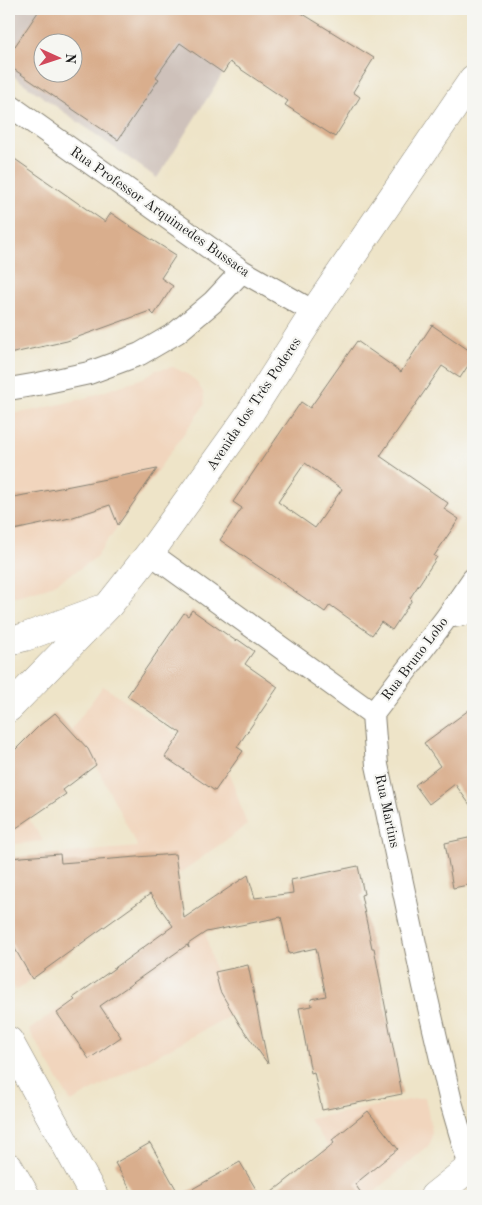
<svg xmlns="http://www.w3.org/2000/svg" width="482" height="1205" font-family="'Old Standard TT',serif">
	<style>
		.built { fill: #f1d5bd }
		.industrial { fill: #cec1ba; fill-rule: evenodd }
		.building { fill: #d9ae8d; fill-rule: evenodd }
		.lines { fill: none; stroke-linecap: round; stroke-linejoin: round }
		.street-casing { stroke: #858072; stroke-width: 24 }
		.secondary-casing { stroke: #858072; stroke-width: 29 }
		.highway-casing { stroke: #858072; stroke-width: 29 }
		.street { stroke: #fff; stroke-width: 22 }
		.secondary { stroke: #fff; stroke-width: 28 }
		.highway { stroke: #fff; stroke-width: 28 }
		.labels { text-anchor: middle; dominant-baseline: central; stroke-width: 4.5; stroke-linejoin: round; paint-order: stroke }
		.street-label { font-size: 14px; fill: #1c1c1c; stroke: #f6f6f2 }
	</style>
	<rect width="100%" height="100%" fill="#f6f6f2"/>
	<filter id="ink" filterUnits="userSpaceOnUse"><feTurbulence type="fractalNoise" baseFrequency=".02" numOctaves="2"/><feDisplacementMap in="SourceGraphic" scale="10" xChannelSelector="R" yChannelSelector="G"/><feConvolveMatrix kernelMatrix="1 2 1 2 8 2 1 2 1" color-interpolation-filters="sRGB"/></filter>
	<filter id="wash" filterUnits="userSpaceOnUse"><feTurbulence type="fractalNoise" baseFrequency=".0096" numOctaves="4" result="noise"/><feDisplacementMap in="SourceGraphic" scale="20" xChannelSelector="R" yChannelSelector="G"/><feGaussianBlur stdDeviation="1.12" result="paint"/><feColorMatrix in="noise" values="0 0 0 0 0 0 0 0 0 0 0 0 0 0 0 0 0 1.4 0 .05"/><feComposite in="paint" operator="in"/></filter>
	<g filter="url(#wash)">
		<rect width="100%" height="100%" fill="#eee4c8"/>
		<!-- built -->
		<path class="built" d="M173,367L187,374L195,380L203,392L205,404L95,558L78,570L49,587L9,598V414L31,411L82,399L143,378L156,370Z
			M103,686L229,771L247,825L15,991L9,980V858L138,847L88,750L71,730Z
			M9,787L29,819L43,841L9,845Z
			M199,907L220,991L233,1014L71,1102L29,1030Z
			M425,1097L432,1132L431,1141L428,1146L370,1196H363L309,1119Z"/>
		<!-- industrial -->
		<path class="industrial" d="M9,9H266L230,62L157,178L9,73ZM42,42H72V72H42Z"/>
		<g id="blocks">
			<!-- building -->
			<path class="building" d="M40,9H295L374,58L353,92L360,97L335,137L285,105L288,101L230,62L223,73L180,43L156,77L159,79L118,140L9,66V55ZM42,42H72V72H42Z
				M9,155L105,222L111,213L133,228L176,255L161,278L173,286L154,315L150,311L67,341L9,354Z
				M432,325L473,353V358L460,378L442,366L380,456L448,503L444,509L459,519L434,556L437,557L410,598L412,600L392,630L381,622L372,635L330,605L325,612L220,540L242,508L233,502L301,402L310,408L357,341L401,372ZM305,463L342,489L315,528L278,502Z
				M157,469L118,525L110,505L70,518L9,531V498Z
				M192,610L236,641L237,639L254,651L245,664L278,687L237,747L243,751L215,791L165,757L181,733L127,696L184,613L188,616Z
				M473,707V809L455,784L429,804L415,785L440,766L424,743Z
				M55,713L88,749L96,765L63,790L66,794L9,833V756L39,726Z
				M473,837V884L453,888L445,843Z
				M60,854L61,863L175,854L184,918L248,875L255,898L293,893L291,880L358,866L364,894L361,895L372,948H374L402,1094L322,1110L314,1072L311,1073L299,1008L312,1006L311,999L326,996L316,948L289,954L281,917L206,932L188,944L189,948L187,945L100,1006L121,1037L89,1059L57,1013L75,1000L73,998L173,926L150,894L32,979L9,938V858Z
				M248,965L268,1064L240,1025L220,991L215,972Z
				M368,1111L398,1149L355,1184L363,1196H267L334,1143L332,1140Z
				M150,1143L180,1196L240,1162L260,1196H134L115,1163Z"/>
		</g>
	</g>
	<g filter="url(#ink)">
		<use href="#blocks" fill-opacity="0" stroke="#858072" stroke-width="1"/>
		<g class="lines">
			<!-- street casing -->
			<g class="street-casing">
				<path id="street" d="M9,105L242,271L314,312
					M9,389L38,384L89,373L140,354L176,333L213,302L242,271
					M150,553L373,714L377,765L424,986L451,1102L470,1167L473,1174
					M447,617L473,613
					M373,714L447,617L473,579"/>
			</g>
			<!-- secondary casing -->
			<g class="secondary-casing">
				<path id="secondary" d="M9,641L25,637L101,609
					M9,708L109,605L150,553L246,419L320,303L473,79
					M434,1196L473,1165"/>
			</g>
			<!-- highway casing -->
			<g class="highway-casing">
				<path id="highway" d="M9,1041L94,1196
					M9,1167L26,1196"/>
			</g>
			<!-- street -->
			<use href="#street" class="street"/>
			<!-- secondary -->
			<use href="#secondary" class="secondary"/>
			<!-- highway -->
			<use href="#highway" class="highway"/>
		</g>
	</g>
	<g class="labels">
		<!-- street labels -->
		<g class="street-label">
			<text transform="translate(160 212) rotate(35)">Rua Professor Arquimedes Bussaca</text>
			<text transform="translate(254 404) rotate(-56)">Avenida dos Três Poderes</text>
			<text transform="translate(415 659) rotate(-53)">Rua Bruno Lobo</text>
			<text transform="translate(387 811) rotate(78)">Rua Martins</text>
		</g>
	</g>
	<!-- margin -->
	<rect width="482" height="1205" fill="none" stroke="#f6f6f2" stroke-width="30"/>
	<!-- north arrow -->
	<g transform="translate(58 58) rotate(93)"><circle r="24" fill="#f6f6f2" stroke="#9f9f9c"/>
	<path d="M0-4L9 19L0 12L-9 19Z" fill="#d1495b"/>
	<text y="-8" font-size="14" font-weight="bold" text-anchor="middle" fill="#1c1c1c">N</text>
	</g>
</svg>
